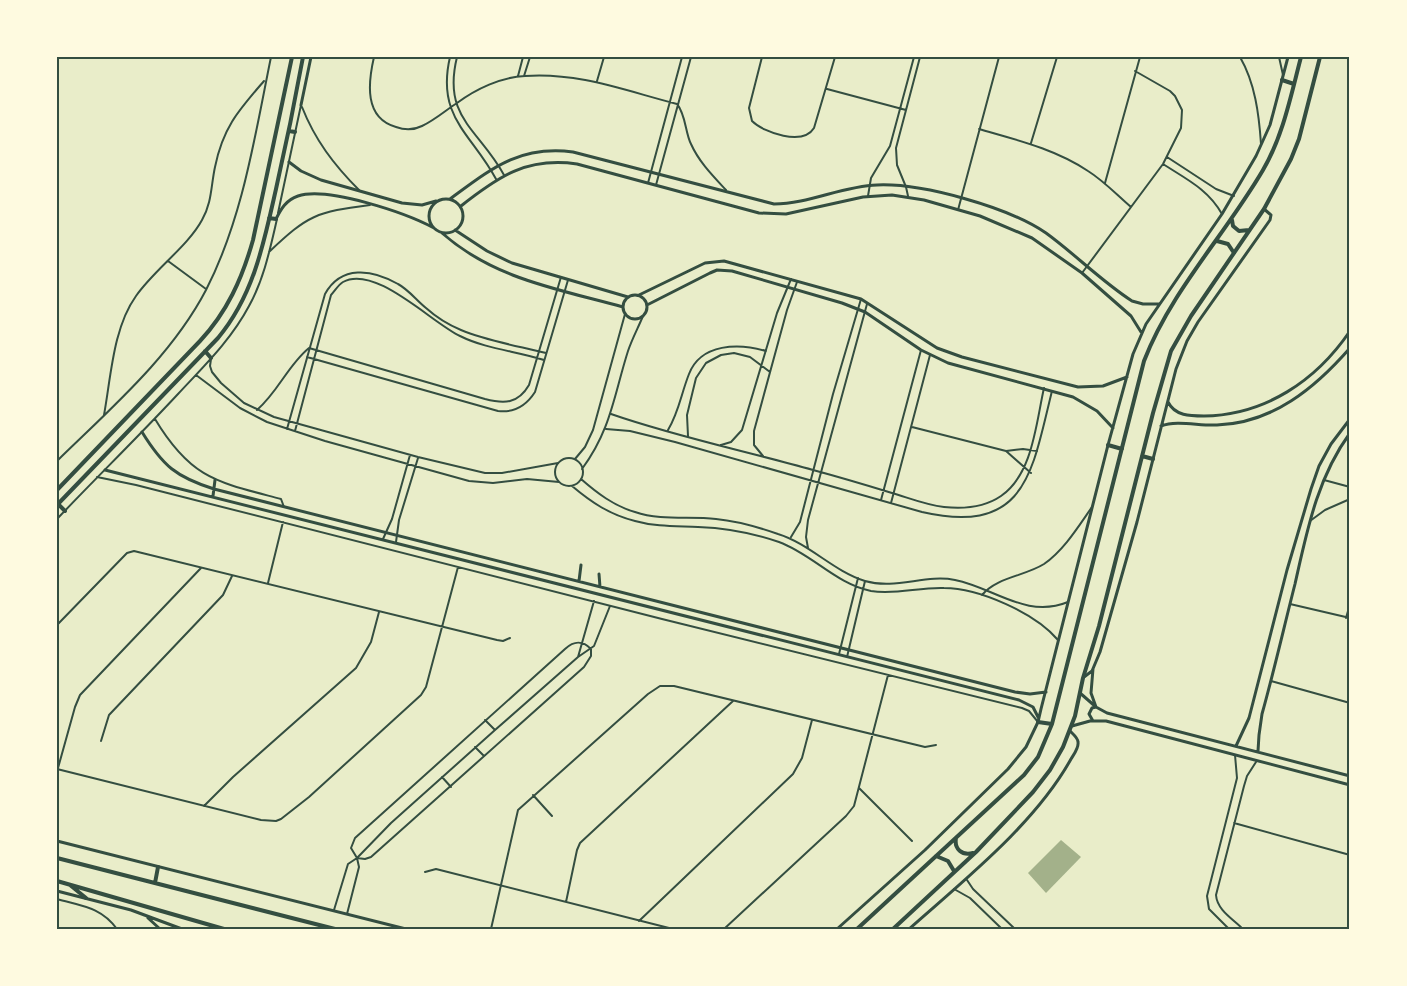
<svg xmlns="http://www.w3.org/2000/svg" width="1407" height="986" font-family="Inter,sans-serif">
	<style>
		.water { fill: #a3b18a }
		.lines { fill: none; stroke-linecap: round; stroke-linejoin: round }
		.minor { stroke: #344e41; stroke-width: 2 }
		.tertiary { stroke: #344e41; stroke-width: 3 }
		.secondary { stroke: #344e41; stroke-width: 4 }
		.primary { stroke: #344e41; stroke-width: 4 }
		.neatline { fill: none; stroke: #344e41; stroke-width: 2 }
	</style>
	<rect width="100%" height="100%" fill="#e9edc9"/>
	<!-- water -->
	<path class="water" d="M1061,840L1081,857L1046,893L1028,873Z"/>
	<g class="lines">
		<!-- minor -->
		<path class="minor" d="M374,57C368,83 364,118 396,127C404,130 414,130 422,126C435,120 446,110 457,103C476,89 501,77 525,76C578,72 626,91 677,104C686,115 685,132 691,144C699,162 713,176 726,190
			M450,57C436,117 471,133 496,179
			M457,57C442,118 479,129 504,175
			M762,57L749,108L752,121C764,133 803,146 814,128L835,57
			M1240,57C1255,83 1259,114 1261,144
			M1279,57L1283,75
			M518,76L523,57
			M524,76L530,57
			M597,81L604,57
			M827,89L906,110
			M302,107C315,140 334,165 359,190
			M979,129C1017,140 1055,149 1088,171C1104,181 1117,195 1131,207
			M1031,143L1057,57
			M1167,157L1216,189L1234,196
			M1163,164C1186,179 1208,189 1222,214
			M648,183L682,57
			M1105,183L1140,57
			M656,185L691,57
			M868,196L871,178L890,146L914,57
			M908,196L906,187L897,165L896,148L920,57
			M958,210L999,57
			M278,213L301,105
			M269,252C308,215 316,212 370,205
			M168,261L206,289
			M1082,273L1163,164L1181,128L1182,110L1175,96L1170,91L1135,71
			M307,357L498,411C514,413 526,406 535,392L568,280
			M211,359L210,366L212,372L221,383L244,403L274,417L418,457L485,473H502L558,463
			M196,375L240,408L267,422L325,441L469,481L493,483L527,479L559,482
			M257,410C278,392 288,365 309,348L485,399C504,404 518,404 529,385L561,277
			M611,414C677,437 746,451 813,470C839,477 866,485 892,493C909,498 926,505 944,507C963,509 985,507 1001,496C1033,474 1036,423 1044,388
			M104,415C111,377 113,328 136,296C154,270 188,246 202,220C212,203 211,185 215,167C223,127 239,110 264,81
			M155,419C191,479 217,482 281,499L284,507
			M912,427L1006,451L1023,449L1037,451
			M287,429L325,294C341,265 372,269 398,284C409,290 416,300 426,308C436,317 449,325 461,330C487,341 518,346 546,353
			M606,429L630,431L675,442L922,512C1027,536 1032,471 1052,391
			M668,430C679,412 681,394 689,374C701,343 739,343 766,351
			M295,431L331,295C335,291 338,285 343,282C375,264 432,323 460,336C486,349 516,351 544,360
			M688,436L687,415L696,378L706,363L721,355L734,353L750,357L770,372
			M721,445L731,442L742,430L777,313L791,279
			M1006,451L1031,473
			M763,456L754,445V431L787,310L797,282
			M555 472a14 14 0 1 1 28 0a14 14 0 1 1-28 0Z
			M575,459L585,447L593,430L625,314
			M57,461C110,409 171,357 206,290C243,218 255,135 271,57
			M582,469C611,430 614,395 628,351C632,339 638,328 643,316
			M97,477L136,485L662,619L1022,708L1029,711L1038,722
			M581,479C597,493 614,506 635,512C661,521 689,516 716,519C737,521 758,527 778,534C810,544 833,571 865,581C896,590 925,574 955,580C995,588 1026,619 1068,602
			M1324,480L1350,487
			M572,486C591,502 610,515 635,521C656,527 677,526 698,527C725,528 753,533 779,542C812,554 836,584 871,591C896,595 919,587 944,588C979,588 1035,613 1058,640
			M881,500L921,350
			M891,503L930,355
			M57,519C97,477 138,437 178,394C204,366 231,340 249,306C264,279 270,249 277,219
			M1310,521L1325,510L1350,499
			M791,537L800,522L833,394L861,299
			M383,539L392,519L410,455
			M396,542L399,520L418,458
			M808,548L806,537L808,520L867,304
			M268,583L283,522
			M982,595C997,577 1025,576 1044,564C1064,550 1078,527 1092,507
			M1290,604L1350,618
			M1346,618L1350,604
			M57,625L127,553L134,551L497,640L503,641L510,638
			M839,654L858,578
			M578,657L594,601
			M847,657L865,581
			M1271,681L1350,703
			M485,720L494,729
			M101,741L109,715L223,595L232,576
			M475,747L484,756
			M58,768L75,707L80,695L201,568
			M57,769L261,820L276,821L281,819L309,797L421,695L426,687L458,567
			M442,777L451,787
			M859,788L912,841
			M533,795L552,816
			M204,806L233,777L356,668L371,642L379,612
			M1234,823L1350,855
			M425,872L436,869L673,929
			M967,880L973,889L1015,929
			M954,889L970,898L1002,929
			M57,899C82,906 101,907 117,929
			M566,902L577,850L580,843L733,701
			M334,910L348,864L357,858L391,823L495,730L578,657L594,646L610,606
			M347,914L359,867L357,858L351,848L355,838L565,649C574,641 582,640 591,649V656L584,667L371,857L365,859L357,858
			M639,921L793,774L802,758L812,720
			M491,929L518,810L648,694L660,686H674L925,747L936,745
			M724,929L846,816L854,806L888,675
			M1229,929L1209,909L1207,896L1237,778L1235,755
			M1243,929C1233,919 1217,910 1216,895L1244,786L1247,776L1256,762"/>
		<!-- tertiary -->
		<path class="tertiary" d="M301,105L311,57
			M289,162L301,171L321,180L402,203L422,205L436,201
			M429 216a17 17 0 1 1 34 0a17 17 0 1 1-34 0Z
			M450,199C491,169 519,145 573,152L774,204C809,204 842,186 877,185C922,183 1008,207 1046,233C1075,254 1101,281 1132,301L1143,304H1159
			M461,206C499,176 527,157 577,164L759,213L786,214L863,197L892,195L924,200L980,216L1032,238L1082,273L1131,316L1141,332
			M276,219C281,209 286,200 298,196C327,186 406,213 434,228
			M455,230L487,251L512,263L628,297
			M442,233C494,279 558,289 623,307
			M623 307a12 12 0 1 1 24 0a12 12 0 1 1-24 0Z
			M639,295L705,263L724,261L861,299L937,348L962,357L1078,387L1103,386L1127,377
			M647,305L710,273L717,270L732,271L842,303L865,312L921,350L948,363L1073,397L1097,411L1113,428
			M1168,402C1175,416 1190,416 1204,416C1265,415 1316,381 1350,331
			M1161,426C1177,420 1199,426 1217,425C1273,423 1315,388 1350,348
			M142,432C163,466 176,477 214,489L1015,692L1030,694L1046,692
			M105,470L1019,700L1033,707L1038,717
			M213,496L215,480
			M599,574L600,587
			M579,581L581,565
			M1084,677L1092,671L1100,652L1137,522L1176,369L1187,341L1198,322L1270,220L1271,215L1264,209
			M1080,693L1096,707L1107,713L1350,776
			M1093,721L1089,714L1092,708L1096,707L1091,693L1093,669
			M1072,726L1090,721H1106L1350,785
			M1236,746L1249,718L1287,570L1311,489L1319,466L1331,444L1350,419
			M1258,751L1259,735L1262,714C1274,671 1284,627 1295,584C1307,531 1317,478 1350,433
			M57,841L406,929
			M57,891L131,910L182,929
			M148,918L160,929
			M837,929L925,850L1008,769L1026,747L1038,722L1041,709L1108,445L1133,354L1146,324L1222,214L1256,156L1270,125L1288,57
			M909,929C964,880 1035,824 1071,759C1074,754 1079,748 1078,742C1078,738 1073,734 1070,731"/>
		<!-- secondary -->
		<path class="secondary" d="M289,131L295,132
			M269,218L276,219
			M205,351L211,358
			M57,490L200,341C227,312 242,279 253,240L292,57
			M58,504L65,511
			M57,505L218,338C254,295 264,242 276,189C286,145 295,101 303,57
			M57,858L335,929
			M57,881L224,929
			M155,883L158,867
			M70,885L86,898"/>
		<!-- primary -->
		<path class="primary" d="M1282,80L1294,84
			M1232,220L1233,226L1239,231L1249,230
			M1217,241L1228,244L1234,253
			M1108,445L1122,449
			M1142,456L1153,459
			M1038,722L1052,724
			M956,838C954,849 962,856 973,853
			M936,856L948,861L954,871
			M857,929L1024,775L1038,757L1052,724L1144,361C1171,291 1225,235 1263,170C1283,136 1291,95 1301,57
			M893,929L976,852L1033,792L1050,770L1063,747L1075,716L1083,678L1099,626L1153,413L1171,351L1191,316L1264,209L1291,159L1299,139L1320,57"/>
	</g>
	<!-- border -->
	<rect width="1407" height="986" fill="none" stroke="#fefae0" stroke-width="117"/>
	<rect x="58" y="58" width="1290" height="870" class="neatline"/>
</svg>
